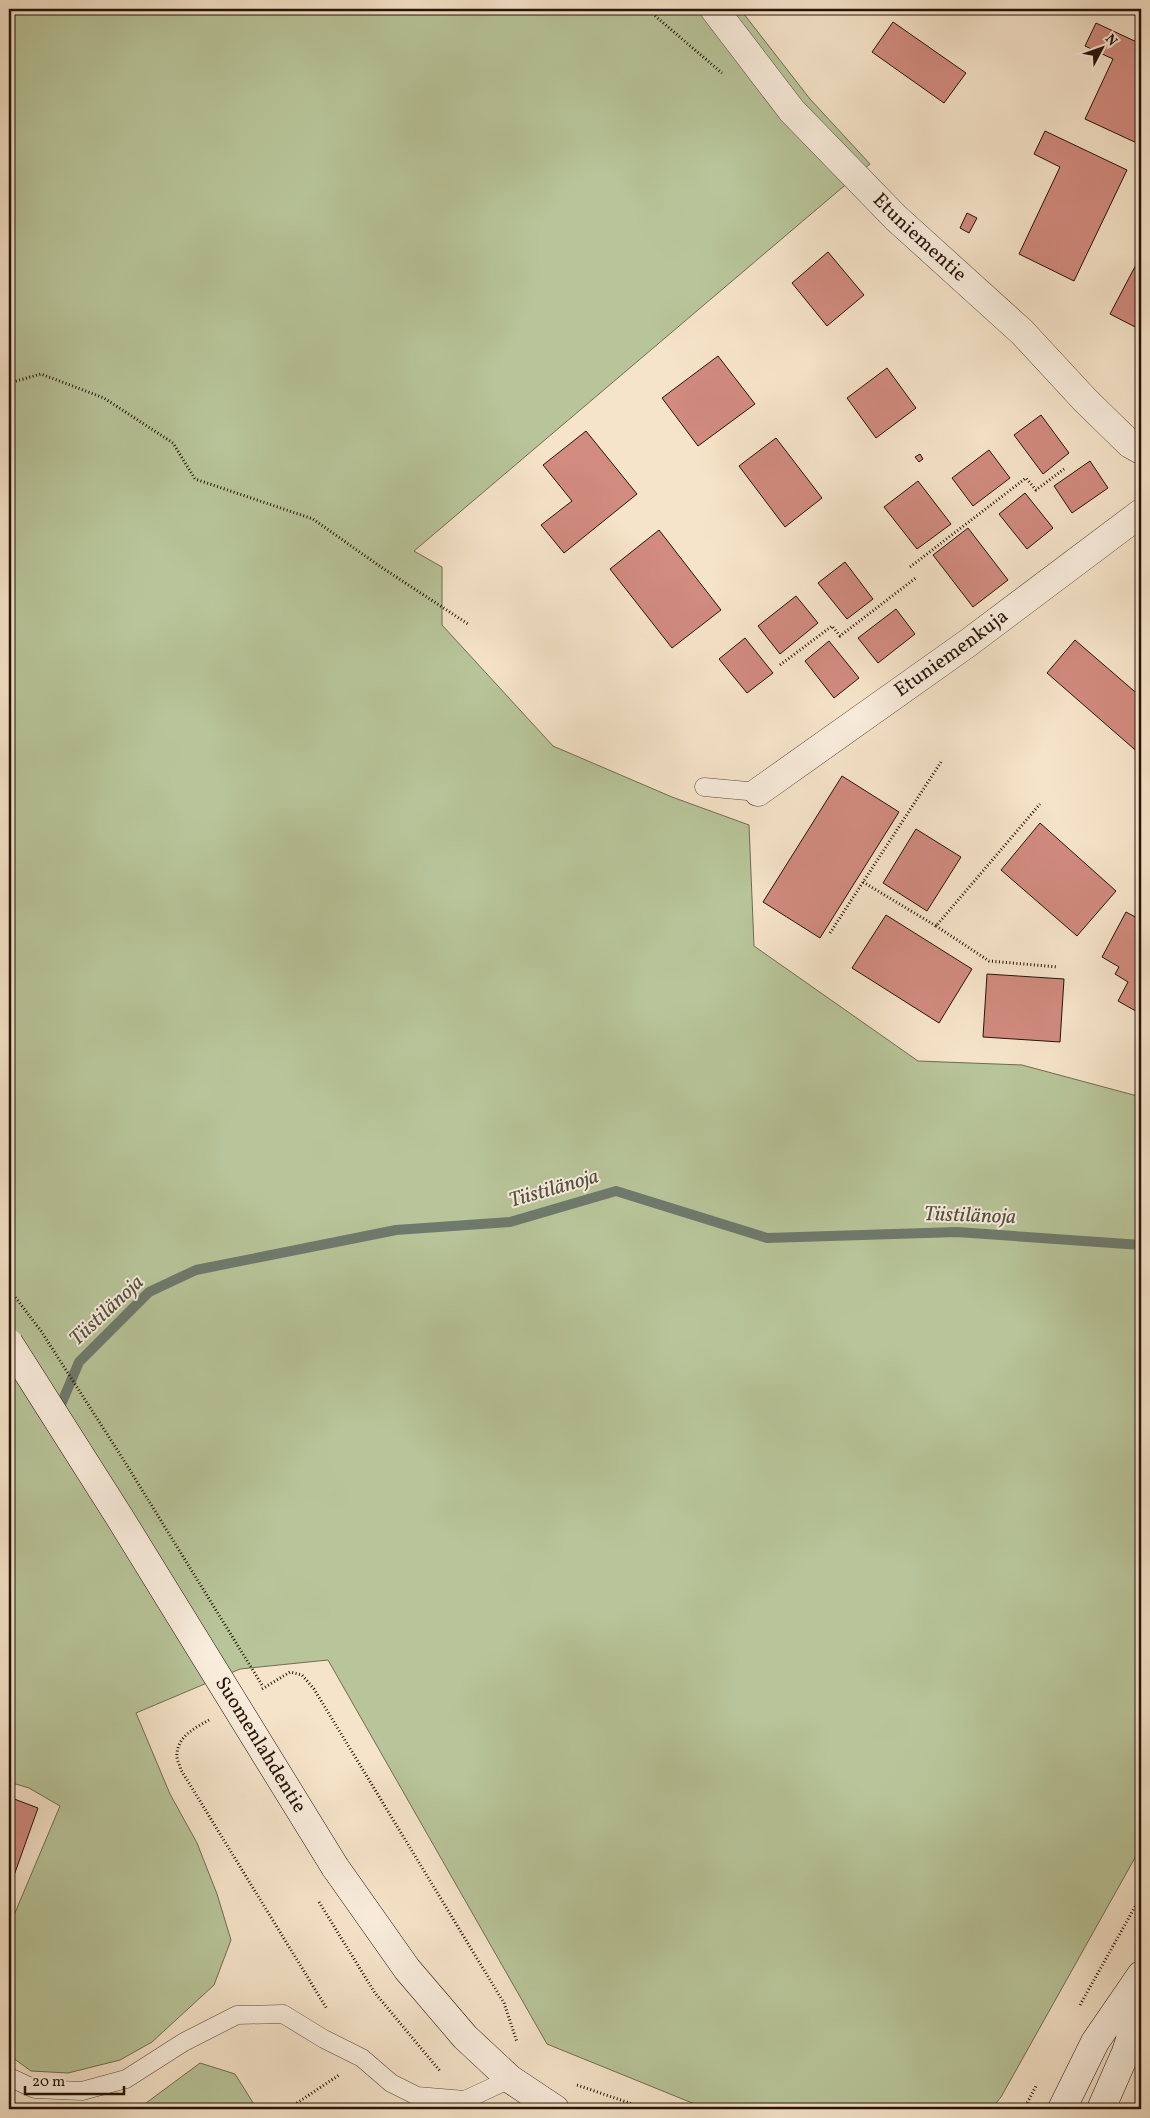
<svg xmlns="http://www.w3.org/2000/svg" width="1150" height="2118" font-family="Vollkorn,serif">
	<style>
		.green { fill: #b8c59a; stroke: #706c51 }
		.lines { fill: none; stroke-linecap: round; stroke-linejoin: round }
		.stream { stroke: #6e7a6d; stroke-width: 10 }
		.building { fill: #d18b7f; stroke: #271208 }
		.lane-casing { stroke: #5b4638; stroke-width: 19 }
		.street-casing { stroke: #5b4638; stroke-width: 29 }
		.secondary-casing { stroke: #271208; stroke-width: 29 }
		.path { stroke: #271208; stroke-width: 3; stroke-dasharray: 1 2.5; stroke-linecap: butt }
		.lane { stroke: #f9eddd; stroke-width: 18 }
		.street { stroke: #f9eddd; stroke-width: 28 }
		.secondary { stroke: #f9eddd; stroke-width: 28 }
		.secondary-bridge-casing { stroke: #271208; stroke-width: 29; stroke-linecap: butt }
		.path-bridge { stroke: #271208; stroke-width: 3; stroke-dasharray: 1 2.5; stroke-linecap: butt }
		.secondary-bridge { stroke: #f9eddd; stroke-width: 28 }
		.labels { text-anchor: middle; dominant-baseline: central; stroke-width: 4; stroke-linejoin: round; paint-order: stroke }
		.street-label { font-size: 20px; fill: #271208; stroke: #f9eddd }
		.water-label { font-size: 21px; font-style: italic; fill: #514f43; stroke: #f9eddd }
	</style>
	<rect width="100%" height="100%" fill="#f6e4ca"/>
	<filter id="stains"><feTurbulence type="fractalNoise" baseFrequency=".004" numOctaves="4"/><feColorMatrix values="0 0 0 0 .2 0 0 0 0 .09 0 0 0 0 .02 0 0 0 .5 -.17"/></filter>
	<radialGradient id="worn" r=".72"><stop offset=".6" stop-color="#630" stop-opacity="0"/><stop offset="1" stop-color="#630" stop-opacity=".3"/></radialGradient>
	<!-- green -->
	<path class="green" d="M9,9H740L810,99L870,164L414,551L442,567V625L553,746L672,797L749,825L754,946L918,1061L1022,1065L1141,1097V1847L1001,2097L991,2109H707L547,2044L328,1660L240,1669L136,1713L170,1794L197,1843L217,1894L231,1940L214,1985L152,2042L120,2060L68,2073L31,2071L9,2055V1927L60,1806L29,1788L9,1782Z
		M200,2063L235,2074L257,2109H138Z"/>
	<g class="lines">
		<!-- stream -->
		<path class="stream" d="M57,1414L79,1362L149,1292L196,1270L396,1230L510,1222L616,1191L767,1238L957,1232L1141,1245"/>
	</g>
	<!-- building -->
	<path class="building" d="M893,22L966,73L944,103L872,52Z
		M1096,23L1141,44V139L1139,144L1085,119L1113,59L1085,46Z
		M1045,131L1127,170L1074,281L1019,254L1060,167L1034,154Z
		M967,213L977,218L969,233L960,228Z
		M828,252L864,295L827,326L792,283Z
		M1139,259L1141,260V330L1110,314Z
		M718,356L755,404L698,446L662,398Z
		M887,368L916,408L876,438L847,398Z
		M1041,415L1069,453L1043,474L1014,435Z
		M586,431L637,494L564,553L541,525L572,501L543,465Z
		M776,438L822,498L785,527L739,466Z
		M989,450L1010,478L973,506L952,478Z
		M920,454L923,459L919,462L915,457Z
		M1090,461L1108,488L1072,513L1054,486Z
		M918,481L951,524L917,549L884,507Z
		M1025,493L1053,528L1027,549L999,514Z
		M968,528L1008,580L973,607L933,555Z
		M659,530L721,610L672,648L610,569Z
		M845,562L873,599L847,619L818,583Z
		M796,596L818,623L780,654L758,626Z
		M896,609L915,634L878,663L858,638Z
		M745,638L773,673L747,693L719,659Z
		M1075,640L1141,697V755L1047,673Z
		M829,641L859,678L834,698L805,661Z
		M842,776L899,812L820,938L763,902Z
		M1040,823L1116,891L1077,936L1001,870Z
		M916,829L961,857L927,911L883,883Z
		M1126,912L1141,920V1014L1118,1001L1128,982L1115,974L1119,967L1102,957Z
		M886,915L972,969L939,1023L852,968Z
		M987,974L1064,979L1060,1042L983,1037Z
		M9,1797L38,1808L12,1881L9,1880Z"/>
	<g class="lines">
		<!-- lane casing -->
		<g class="lane-casing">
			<path id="lane" d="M704,787L758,792
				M9,2077L35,2089L82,2091L126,2079L184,2042L237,2015L283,2014L324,2039L362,2058L391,2083L417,2096L465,2100L510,2079"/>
		</g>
		<!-- street casing -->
		<g class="street-casing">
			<g id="street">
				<path id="s1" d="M714,9L792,111L896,218L1022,332L1085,400L1130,444L1141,450"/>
				<path id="s2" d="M758,792L968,643L1141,513"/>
			</g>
		</g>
		<!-- secondary casing -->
		<g class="secondary-casing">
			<path id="secondary" d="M335,1867L407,1969L465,2037L510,2079L555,2109
				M1062,2109L1095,2042L1141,1975
				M1101,2109L1126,2052L1141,2005"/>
		</g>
		<!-- path -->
		<path class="path" d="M647,9L722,73
			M9,383L41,374L104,398L173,443L195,479L313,519L378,565L468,624
			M910,567L1026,478L1036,490L1064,469
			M780,665L832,626L840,636L917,577
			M863,882L936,926L1040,804
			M936,926L989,961L1058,967
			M830,933L941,762
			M262,1689L290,1672L302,1675L314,1689L504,2003L517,2042
			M209,1720C195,1728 178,1736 177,1754C176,1759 180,1765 181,1770L327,2009
			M319,1902L375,1993L440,2071
			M1080,2005L1141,1896
			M577,2085L647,2109
			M288,2109L339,2075
			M632,2109L636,2104
			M1024,2109L1036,2086"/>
		<!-- lane -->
		<use href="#lane" class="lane"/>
		<!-- street -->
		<use href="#street" class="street"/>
		<!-- secondary -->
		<use href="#secondary" class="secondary"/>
		<!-- secondary-bridge casing -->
		<g class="secondary-bridge-casing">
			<g id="secondary-bridge">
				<path id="s3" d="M9,1343L120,1518L335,1867"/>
			</g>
		</g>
		<!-- path-bridge -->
		<path class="path-bridge" d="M9,1289L41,1331L123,1459L262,1685"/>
		<!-- secondary-bridge -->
		<use href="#secondary-bridge" class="secondary-bridge"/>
	</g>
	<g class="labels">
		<!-- street labels -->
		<g class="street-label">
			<text stroke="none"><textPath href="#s1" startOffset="308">Etuniementie</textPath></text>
			<text stroke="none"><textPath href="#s2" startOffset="238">Etuniemenkuja</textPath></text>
			<text stroke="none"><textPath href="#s3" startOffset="474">Suomenlahdentie</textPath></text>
		</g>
		<!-- water labels -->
		<g class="water-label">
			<text transform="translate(554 1189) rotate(-16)">Tiistilänoja</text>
			<text transform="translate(970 1216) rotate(2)">Tiistilänoja</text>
			<text transform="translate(107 1311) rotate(-43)">Tiistilänoja</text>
		</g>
	</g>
	<!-- margin -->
	<rect width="1150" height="2118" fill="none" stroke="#f6e4ca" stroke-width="30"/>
	<rect x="10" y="10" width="1130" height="2098" fill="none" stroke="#271208" stroke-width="2.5"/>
	<rect x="15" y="15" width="1120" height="2088" fill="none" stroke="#271208"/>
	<!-- north arrow -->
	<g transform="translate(1102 48) rotate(49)" stroke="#f9eddd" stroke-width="4" paint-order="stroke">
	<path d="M0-4L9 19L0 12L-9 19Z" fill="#271208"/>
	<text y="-8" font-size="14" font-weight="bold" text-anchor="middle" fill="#271208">N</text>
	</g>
	<!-- scale -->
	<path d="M25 2086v8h99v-8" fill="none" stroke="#271208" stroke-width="2.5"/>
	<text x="32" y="2086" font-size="15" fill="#271208" stroke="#f9eddd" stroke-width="4" paint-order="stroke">20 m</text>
	<rect width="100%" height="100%" filter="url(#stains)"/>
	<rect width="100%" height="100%" fill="url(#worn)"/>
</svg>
